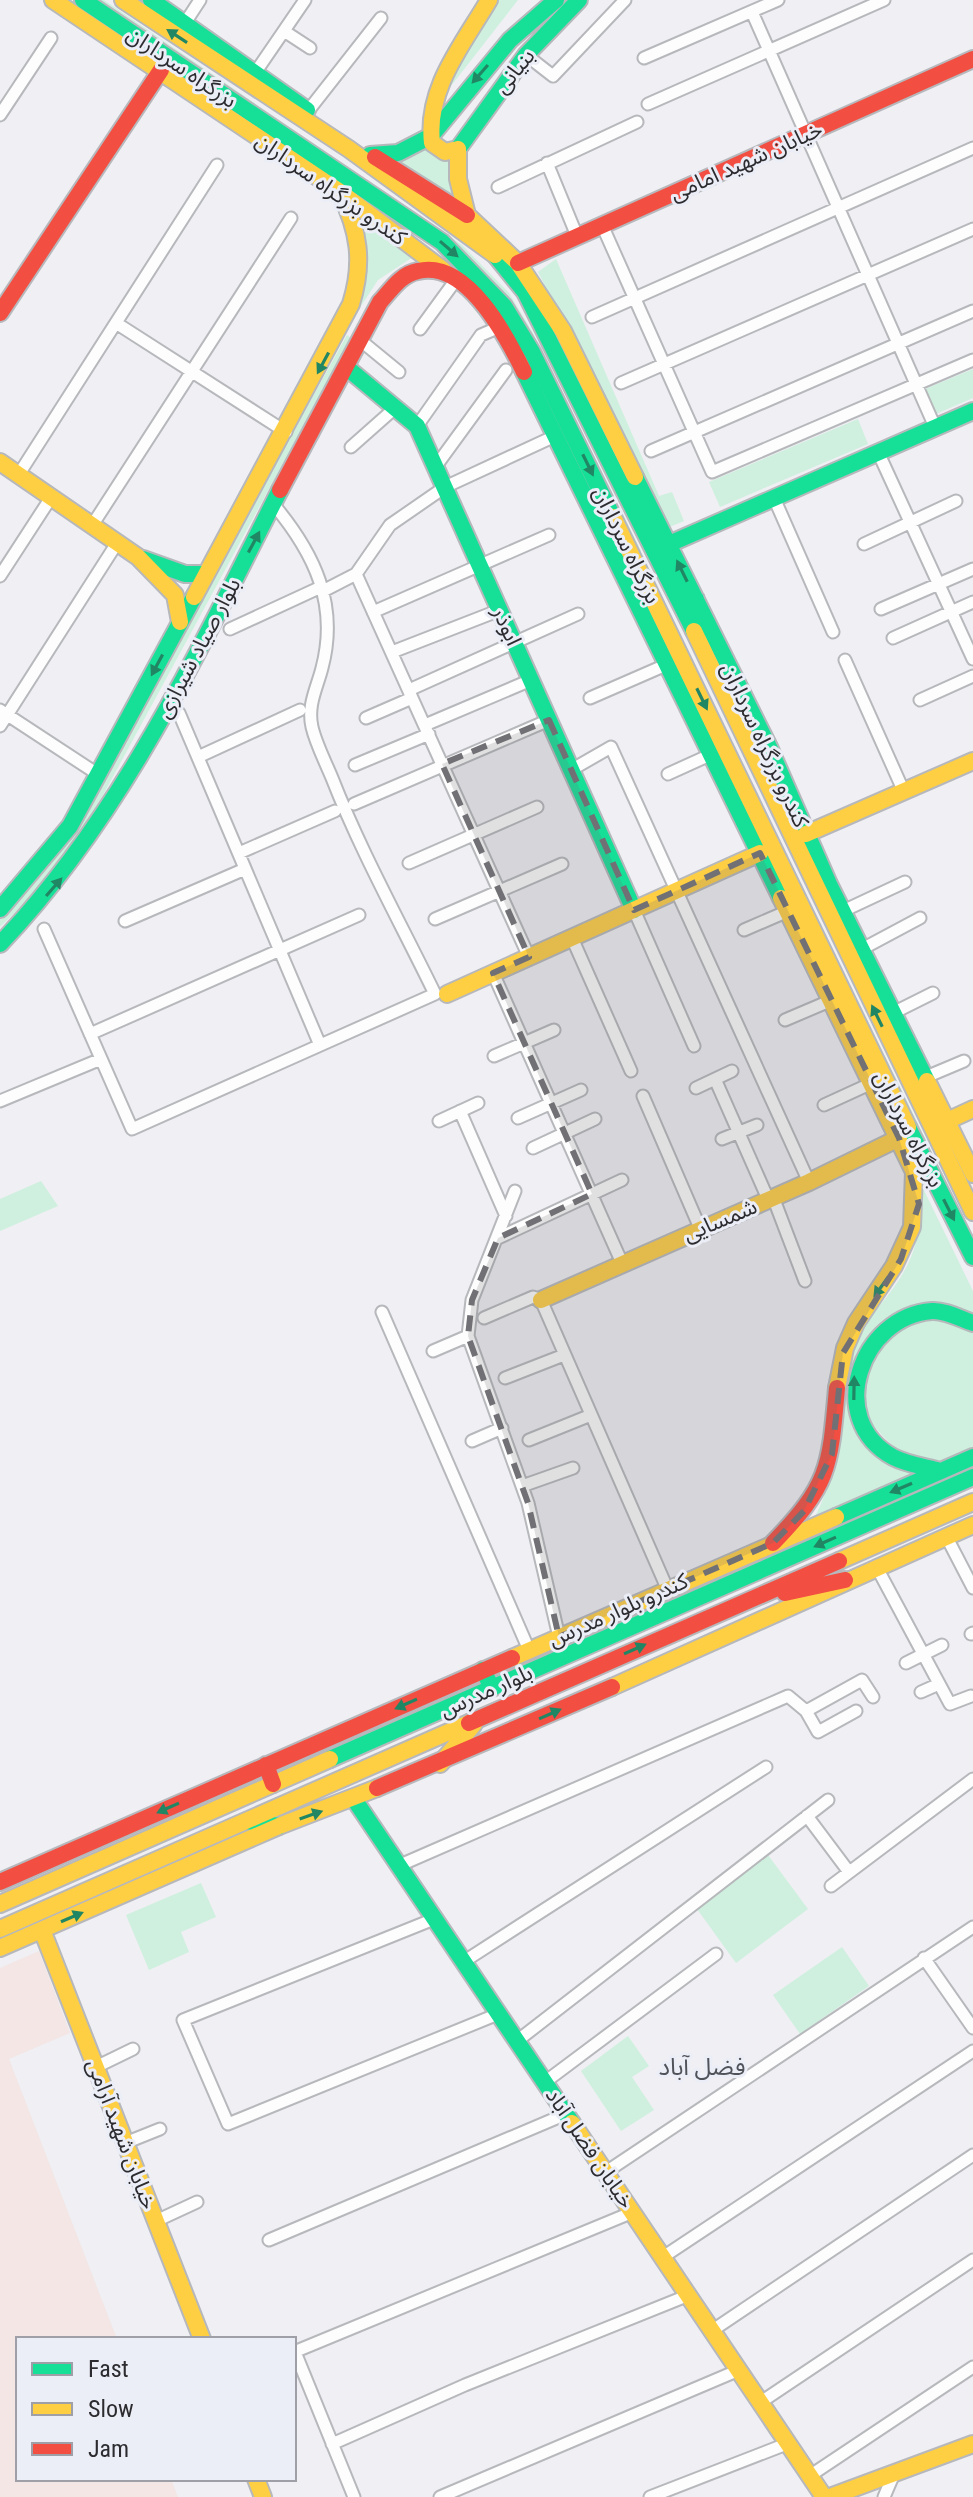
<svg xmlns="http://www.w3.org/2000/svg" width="973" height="2497" font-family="'Roboto Condensed','Noto Sans Arabic',sans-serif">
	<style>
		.industrial { fill: #f3e6e4 }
		.green { fill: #cff0de }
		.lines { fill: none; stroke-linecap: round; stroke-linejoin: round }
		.street-casing { stroke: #b7b8bc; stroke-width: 15 }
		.fast-casing { stroke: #b7b8bc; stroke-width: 20 }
		.slow-casing { stroke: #b7b8bc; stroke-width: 20 }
		.jam-casing { stroke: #b7b8bc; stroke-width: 20 }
		.street { stroke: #fdfdfd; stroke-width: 11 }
		.fast { stroke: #16e098; stroke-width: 16 }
		.slow { stroke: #ffcf43; stroke-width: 16 }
		.jam { stroke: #f24e42; stroke-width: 16 }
		.oneway { fill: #218664 }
		.marked { fill: #707075; fill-opacity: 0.2; stroke: #707075; stroke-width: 6; stroke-dasharray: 16 10; stroke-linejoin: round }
		.labels { text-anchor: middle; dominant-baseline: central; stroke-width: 6; stroke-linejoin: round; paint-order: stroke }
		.street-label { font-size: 22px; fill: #2c2c30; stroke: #eceef7 }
		.neighbourhood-label { font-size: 24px; fill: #51535a; stroke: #eceef7 }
	</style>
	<rect width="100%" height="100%" fill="#efeff4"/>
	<!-- industrial -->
	<path class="industrial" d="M39,1951L70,2033L9,2059L117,2339H18V2479H171L178,2497H0V1968Z"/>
	<!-- green -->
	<path class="green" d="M90,0H104L462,245L509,293L532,331L641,551L639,553L467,256Z
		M495,0H518L437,104Z
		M429,141L450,156L449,184L453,199L397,166Z
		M362,223L413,257L378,280L361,306L368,257Z
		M556,259L659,496L672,492L684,521L667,528L538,272Z
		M347,335L351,338L103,795C74,843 41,889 0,927V917L43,871L72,830Z
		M973,369V398L936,414L925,389Z
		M858,419L868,444L720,507L709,482Z
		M677,631L973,1236V1246Z
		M919,1180L973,1291V1317L919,1308L850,1374L888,1464L919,1476L812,1522C843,1469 833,1413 848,1356C853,1339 866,1323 877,1309C915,1263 923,1240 919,1180Z
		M41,1181L58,1206L0,1231V1199Z
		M935,1318L973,1330V1455C912,1471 903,1459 864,1415L867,1361L897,1327Z
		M768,1855L808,1909L736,1963L697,1909Z
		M201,1883L216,1917L181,1932L189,1952L149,1970L126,1915Z
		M842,1947L869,1986L800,2034L773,1995Z
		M628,2036L649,2066L632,2077L654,2110L621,2131L581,2071Z"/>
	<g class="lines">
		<!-- street casing -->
		<g class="street-casing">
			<path id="street" d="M752,12L935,427
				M185,23L200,0
				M284,31L310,48
				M526,55L553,76L625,0
				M644,58L778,0
				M255,73L305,0
				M648,104L884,0
				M308,111L381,18
				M0,115L51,38
				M547,163L577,236
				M498,187L637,122
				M602,225L712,472L973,360
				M592,317L973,148
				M116,323L286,432
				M420,329L455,281
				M360,340L399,372
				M621,383L973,229
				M417,426L481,335L502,326
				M351,447L395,408
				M651,451L973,311
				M878,452L973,659
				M436,466L506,370
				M19,474L217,165
				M774,498L833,632
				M93,524L291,218
				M864,544L956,501
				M356,574L529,957
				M0,576L52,496
				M323,591L356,574L390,525L445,487L555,436
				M881,609L973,569
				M373,612L549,535
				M230,629L321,587
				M893,638L973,602
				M392,652L500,610
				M845,660L904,792
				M409,690L578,614
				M590,698L668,664
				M920,700L973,676
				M0,710L99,775
				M179,713L320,1045
				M366,718L412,698
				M425,725L531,680
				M0,726L117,543
				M198,757L300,710
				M355,765L429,734
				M571,770L611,747L809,1182
				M668,774L712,754
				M354,804L549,720
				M239,853L335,811
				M409,863L537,807
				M634,910L694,1046
				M843,911L905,882
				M435,919L562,864
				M125,921L245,869
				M44,929L132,1129L435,994C400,922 361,852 332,778C325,761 316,744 312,727C307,705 317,688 322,668C339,604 314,553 274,505
				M744,930L788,911
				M572,938L631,1071
				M862,949L920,918
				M493,973L622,1263
				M893,1013L933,993
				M785,1020L832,1000
				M90,1034L359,915
				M494,1056L554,1030
				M926,1077L964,1061
				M715,1079L768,1199
				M696,1088L732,1071
				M643,1096L700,1228
				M0,1101L101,1059
				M824,1105L872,1083
				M460,1111L506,1216
				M518,1118L581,1090
				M439,1121L478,1103
				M722,1139L757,1125
				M533,1148L595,1119
				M515,1191L472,1300L468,1336L528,1503L559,1637
				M773,1197L805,1281
				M498,1238L622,1180
				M382,1312L529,1650
				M484,1318L533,1297L541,1300L667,1588
				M433,1351L468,1336
				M505,1378L564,1355
				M529,1440L591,1415
				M472,1441L502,1428
				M522,1486L573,1468
				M946,1536L973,1588
				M876,1566L950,1704L971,1696
				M971,1634L973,1633
				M906,1663L942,1645
				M921,1692L939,1684
				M806,1711L862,1680L873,1697
				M807,1816L849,1872
				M398,1866L788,1696L806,1711L818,1732L856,1711
				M831,1886L973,1779
				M434,1919L183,2020L228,2124L498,2014
				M924,1958L973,2028
				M463,1962L766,1767
				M517,2041L828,1800
				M96,2067L133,2049
				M545,2082L716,1954
				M125,2143L160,2129
				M606,2172L973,1927
				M156,2221L197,2202
				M269,2240L566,2114
				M663,2257L973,2051
				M713,2330L973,2155
				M294,2352L633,2212
				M295,2352L354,2497
				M761,2402L973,2260
				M332,2444L465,2385L689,2295
				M811,2475L973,2367
				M440,2497L739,2370
				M650,2497L789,2443
				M884,2497L893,2476"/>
		</g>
		<!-- fast casing -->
		<g class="fast-casing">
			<path id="fast" d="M83,0L442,242L504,306L532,352L613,517
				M151,0L307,110
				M458,149L526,55L579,0
				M370,155L398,153L431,136L510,40L556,0
				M495,255L525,292L694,631
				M346,367L417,426L634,910
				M524,372L781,898
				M635,477L769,747L829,884L927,1081
				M669,544L973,411
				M143,559L185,574H205
				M696,599L699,631
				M0,909L70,826L194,597
				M0,944C124,814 199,649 280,490
				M908,1127L973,1257
				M940,1471C926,1467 906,1464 893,1457C824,1419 861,1316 932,1311C945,1310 961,1319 973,1323
				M836,1517L973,1457
				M483,1670L492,1688
				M330,1759L973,1477
				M354,1799L572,2123
				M247,1821L279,1826"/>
		</g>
		<!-- slow casing -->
		<g class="slow-casing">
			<path id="slow" d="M53,0L340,192L443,270
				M123,0L349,149L495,255
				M458,149V179L467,215L518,263L563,331L635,477
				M458,149L445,152L432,143C426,88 462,46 489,0
				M0,462L138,557L175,595L180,622
				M613,517L908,1127
				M194,597L351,304C364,262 359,231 340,192
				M694,631L973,1212
				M806,834L973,761
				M781,898L914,1172L912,1227L894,1266L856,1323L845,1348L837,1388
				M447,994L760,853
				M927,1081L973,1174
				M947,1121L973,1109
				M541,1300L809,1182L899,1138
				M839,1561L973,1502
				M512,1658L836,1517
				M612,1687L973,1525
				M440,1764L474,1724
				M0,1904L330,1759
				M0,1929L469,1723
				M42,1930L202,2339
				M0,1948L279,1826L377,1788
				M572,2123L824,2497
				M256,2479L263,2497
				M830,2497L973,2444"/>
		</g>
		<!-- jam casing -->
		<g class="jam-casing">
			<path id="jam" d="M375,157L467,215
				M518,263L973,59
				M0,313L161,70
				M280,490L380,302C391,290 401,274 418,271C467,259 507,337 524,372
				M773,1543C830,1484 830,1467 837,1388
				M785,1593L845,1580
				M469,1723L839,1561
				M266,1765L273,1784
				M377,1788L612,1687
				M0,1882L512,1658"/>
		</g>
		<!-- street -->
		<use href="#street" class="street"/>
		<!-- fast -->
		<use href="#fast" class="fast"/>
		<!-- slow -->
		<use href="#slow" class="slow"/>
		<!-- jam -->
		<use href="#jam" class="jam"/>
	</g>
	<!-- one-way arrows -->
	<defs><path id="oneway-solid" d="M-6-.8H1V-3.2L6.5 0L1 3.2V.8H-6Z" transform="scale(2)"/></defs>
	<g class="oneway">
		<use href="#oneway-solid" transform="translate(177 36) rotate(-147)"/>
		<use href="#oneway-solid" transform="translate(480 74) rotate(131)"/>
		<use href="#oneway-solid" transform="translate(449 249) rotate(41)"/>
		<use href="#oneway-solid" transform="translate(323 363) rotate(118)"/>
		<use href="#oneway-solid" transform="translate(588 465) rotate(64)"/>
		<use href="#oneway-solid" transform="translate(254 542) rotate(-62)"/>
		<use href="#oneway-solid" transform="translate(682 571) rotate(-116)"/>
		<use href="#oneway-solid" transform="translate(157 665) rotate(118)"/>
		<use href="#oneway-solid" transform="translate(702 699) rotate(64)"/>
		<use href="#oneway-solid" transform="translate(54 887) rotate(-49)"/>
		<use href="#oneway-solid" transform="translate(877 1016) rotate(-116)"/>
		<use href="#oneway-solid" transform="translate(949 1210) rotate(63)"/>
		<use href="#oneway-solid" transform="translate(881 1287) rotate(126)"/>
		<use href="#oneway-solid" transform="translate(854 1388) rotate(-89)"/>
		<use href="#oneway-solid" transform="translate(901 1488) rotate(157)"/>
		<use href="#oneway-solid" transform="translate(825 1542) rotate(156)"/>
		<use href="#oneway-solid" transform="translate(635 1649) rotate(-24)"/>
		<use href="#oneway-solid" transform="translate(406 1704) rotate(156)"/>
		<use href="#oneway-solid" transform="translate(550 1714) rotate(-24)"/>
		<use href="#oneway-solid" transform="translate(168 1808) rotate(156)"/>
		<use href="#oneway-solid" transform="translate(311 1815) rotate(-19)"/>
		<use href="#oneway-solid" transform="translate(72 1917) rotate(-23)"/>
	</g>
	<!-- marked area -->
	<path class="marked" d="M549,720L634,910L760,853L899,1138L919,1204L901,1259L843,1353L832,1454L804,1511L773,1543L559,1637L528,1503L468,1336L472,1300L498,1238L592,1194L493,973L529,957L442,764Z"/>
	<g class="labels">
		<!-- street labels -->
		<g class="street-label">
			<text transform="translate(182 67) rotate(34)">بزرگراه سرداران</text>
			<text transform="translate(514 71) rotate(-51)">بنیانی</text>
			<text transform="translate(746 161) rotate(-24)">خیابان شهید امامی</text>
			<text transform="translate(331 189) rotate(35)">کندرو بزرگراه سرداران</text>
			<text transform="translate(627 545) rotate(64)">بزرگراه سرداران</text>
			<text transform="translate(507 626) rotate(66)">ابوذر</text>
			<text transform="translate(198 648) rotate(-62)">بلوار صیاد شیرازی</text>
			<text transform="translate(765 745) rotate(65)">کندرو بزرگراه سرداران</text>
			<text transform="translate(909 1129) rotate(63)">بزرگراه سرداران</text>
			<text transform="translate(720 1220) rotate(-23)">شمسایی</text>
			<text transform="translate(618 1610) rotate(-24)">کندرو بلوار مدرس</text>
			<text transform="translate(486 1691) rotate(-24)">بلوار مدرس</text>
			<text transform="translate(122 2134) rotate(69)">خیابان شهید آرامی</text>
			<text transform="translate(590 2148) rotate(56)">خیابان فضل آباد</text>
		</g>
		<!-- neighbourhood labels -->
		<g class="neighbourhood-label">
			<text x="702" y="2067">فضل آباد</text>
		</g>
	</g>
	<!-- legend -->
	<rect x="16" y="2337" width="280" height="144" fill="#eceef7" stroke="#9fa0a7" stroke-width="2"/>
	<rect x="32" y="2363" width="40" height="12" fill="#16e098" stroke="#9fa0a7" stroke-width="2"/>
	<text x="88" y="2377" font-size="24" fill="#2c2c30">Fast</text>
	<rect x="32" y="2403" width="40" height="12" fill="#ffcf43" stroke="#9fa0a7" stroke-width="2"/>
	<text x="88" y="2417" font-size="24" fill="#2c2c30">Slow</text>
	<rect x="32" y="2443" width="40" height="12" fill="#f24e42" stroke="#9fa0a7" stroke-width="2"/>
	<text x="88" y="2457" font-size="24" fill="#2c2c30">Jam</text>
</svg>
